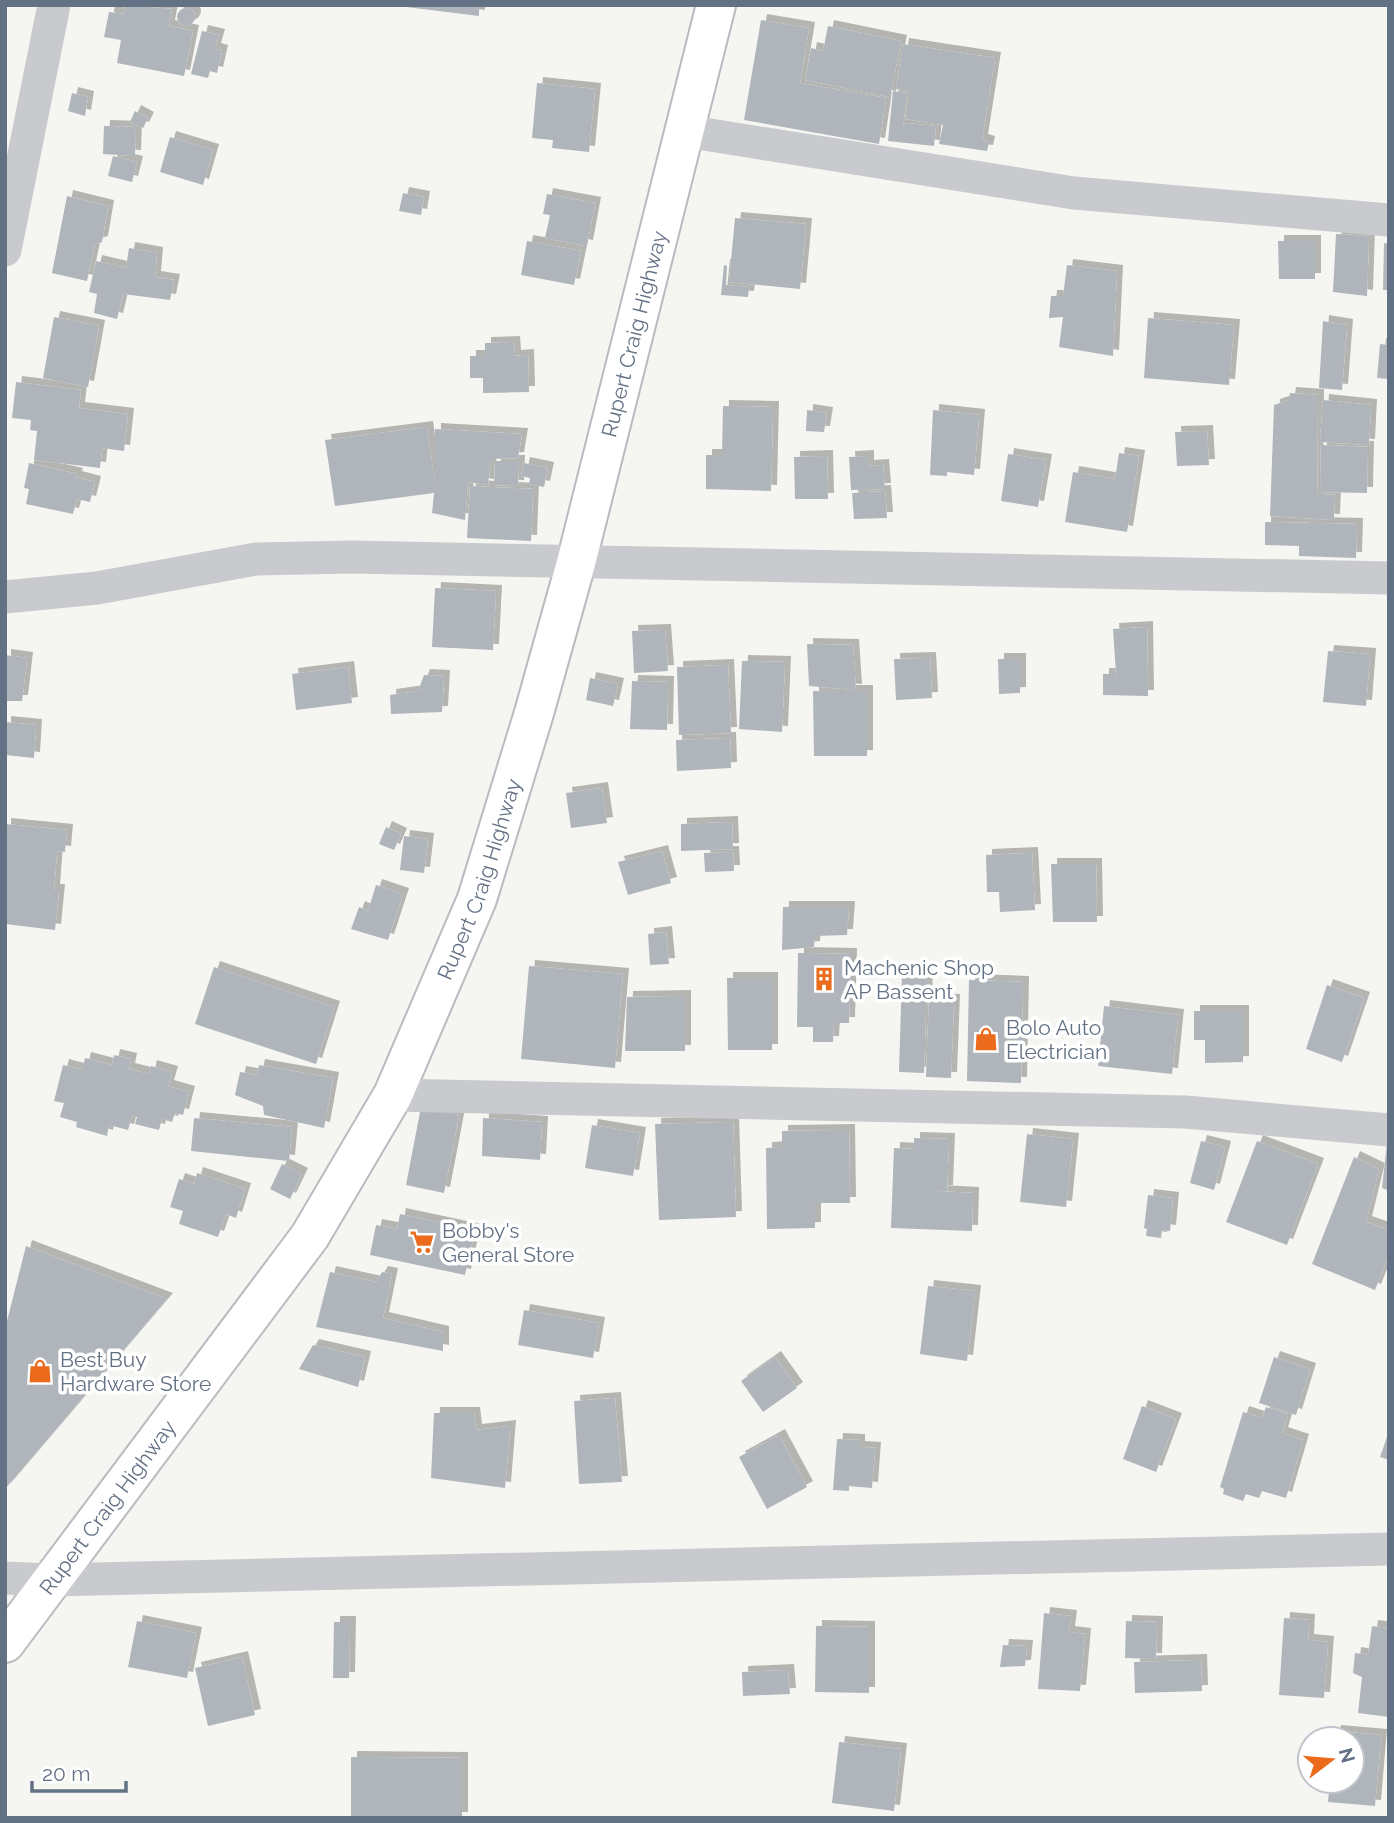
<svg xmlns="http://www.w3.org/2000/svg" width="1394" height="1823" font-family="Raleway,sans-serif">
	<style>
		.building { fill: #b0b5bc; filter: url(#shadow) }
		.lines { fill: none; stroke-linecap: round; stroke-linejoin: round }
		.major-casing { stroke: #b8bbbf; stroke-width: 42 }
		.minor { stroke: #c8cace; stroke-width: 33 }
		.major { stroke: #fff; stroke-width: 38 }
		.labels { text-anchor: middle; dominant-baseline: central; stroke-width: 7; stroke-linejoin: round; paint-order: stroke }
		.street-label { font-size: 21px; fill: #637184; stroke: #fff }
		.poi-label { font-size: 21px; fill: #637184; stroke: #fff; text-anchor: start }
	</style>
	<defs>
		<filter id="shadow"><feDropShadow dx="6" dy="-6" stdDeviation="0" flood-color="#0004"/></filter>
	</defs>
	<rect width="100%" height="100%" fill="#f5f6f1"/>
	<!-- building -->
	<path class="building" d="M125,5L172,9L169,26L193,31L184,76L117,63L121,40L104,37L109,12L124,14Z
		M406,5H479V16L406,7Z
		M177 17a9 9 0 1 1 18 0a9 9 0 1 1-18 0Z
		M761,20L809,28L800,83L886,98L879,144L744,120Z
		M828,26L901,41L890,97L805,80L811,48L823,51Z
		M202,31L219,35L215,49L222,51L217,73L210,71L208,78L191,74Z
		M903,44L995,58L982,140L989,142L987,151L939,144L943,125L905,119L910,91L896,89Z
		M537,83L595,89L589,152L552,148L553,140L532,138Z
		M893,91L907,93L903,126L905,123L936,126L934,146L888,141Z
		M72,93L88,97L85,116L68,111Z
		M135,111L148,118L143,128L130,122Z
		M104,126L136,127L135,156L103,154Z
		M170,137L213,150L203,185L160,172Z
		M113,156L137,162L132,182L108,176Z
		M403,193L424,197L421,215L399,211Z
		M547,194L595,203L587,246L545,238L550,215L543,214Z
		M67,196L108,206L102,242L95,244L87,281L52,273Z
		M735,218L806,224L800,289L729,282Z
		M1336,234L1369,236L1367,296L1333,292Z
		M527,241L581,251L574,285L521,275Z
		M1278,241H1315V279H1279Z
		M1384,243L1389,244V290H1383Z
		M129,248L157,253L155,277L174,280L170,300L123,294L117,319L94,313L97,294L89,292L96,261L126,268Z
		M724,265L727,266L726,285L749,287L748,297L721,295Z
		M1067,265L1117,271L1113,356L1059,347L1063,317L1049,318L1051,296H1063Z
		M54,317L99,326L88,387L43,378Z
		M1148,318L1234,325L1229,385L1144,378Z
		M1323,321L1347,325L1342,390L1319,388Z
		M514,342L515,356L528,355L529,392L483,393V378H470V356H485V343Z
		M1380,344L1389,345V379L1377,378Z
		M16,382L81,390L79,408L128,414L124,451L102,448L100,468L34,460L37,431L30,430L31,420L12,418Z
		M1290,393L1318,395L1317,494L1335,495L1334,520L1270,516L1274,405L1289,400Z
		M1323,400L1371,405L1369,445L1320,442Z
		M723,406L773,407L771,491L706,489V455H722Z
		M807,410L827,413L824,432L806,431Z
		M933,410L979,415L974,475L947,472V476L930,475Z
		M427,427L435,485V429L522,434L518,458L491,459L488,485L468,482L465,520L432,513L434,493L335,506L325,440Z
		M1207,431L1209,465L1177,466L1175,432Z
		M1321,445L1368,447L1367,493L1320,492Z
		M1119,453L1139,456L1127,532L1065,522L1073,472L1115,479Z
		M1008,454L1046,460L1038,507L1001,501Z
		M827,456L828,499H795L794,457Z
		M868,456V466L883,465L885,489L851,490L849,457Z
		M495,461H519L518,486L494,485Z
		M29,463L77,474L76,477L95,482L90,502L77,499L73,514L26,504L29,489L24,488Z
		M524,463L548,468L544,487L529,484L530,478L521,476Z
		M470,486L533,489L531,541L467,538Z
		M885,491L887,518L854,519L852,493Z
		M1265,522L1357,524L1356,558L1299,556V546L1265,545Z
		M435,588L496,591L493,650L432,647Z
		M1147,627L1148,696L1103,695V674H1116L1113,629Z
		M665,630L668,671L634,673L632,631Z
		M807,644L853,645L856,690L809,686Z
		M1328,651L1370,654L1366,706L1323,702Z
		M5,655L27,658L22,701H5Z
		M930,658L932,698L896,700L894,659Z
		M998,659H1020V693L999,694Z
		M742,661L785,662L782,732L739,729Z
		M728,665L731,733L679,735L677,667Z
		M348,667L352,703L296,710L292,674Z
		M424,675L444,676L442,712L391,714L390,695L418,691Z
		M590,678L618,684L613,706L586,700Z
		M632,681L668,682L667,730L630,729Z
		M813,691H867V756H814Z
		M5,722L36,725L34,758L5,755Z
		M730,738L731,768L677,771L676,740Z
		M602,788L607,823L571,828L566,793Z
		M732,822L733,849L681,851V824Z
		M5,824L67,830L65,852L57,851L54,890H59L55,930L5,924Z
		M386,827L401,834L394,850L379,844Z
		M404,836L428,839L424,873L400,870Z
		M662,851L671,883L628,895L618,862Z
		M733,852L734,871L705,872L704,853Z
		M1032,853L1035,910L1000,912L999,892H987L986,855Z
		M1051,864H1096L1097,922H1053Z
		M376,885L403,894L388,940L351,929L359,907L368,911Z
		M783,907H849L847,935L815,936L814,947L782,950Z
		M666,932L669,964L650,965L648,934Z
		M798,953L851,954L849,1023H834L833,1042H813V1027H797Z
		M529,966L623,974L615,1068L521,1059Z
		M214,967L334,1007L316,1064L195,1024Z
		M902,973L927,974L924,1073L899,1072Z
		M727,978H772V1050H728Z
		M969,980L1023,982L1021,1083L967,1081Z
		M1327,985L1364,998L1342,1062L1306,1049Z
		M685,996V1051H625L627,997Z
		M929,999L954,1000L951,1078L926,1077Z
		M1104,1006L1178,1015L1172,1074L1098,1066Z
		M1194,1011H1243V1062L1205,1063V1040H1194Z
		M114,1055L131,1059L129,1069L149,1074L151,1066L172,1072L168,1086L189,1092L183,1115L175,1113L172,1122L162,1119L159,1130L135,1124L137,1117L132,1116L128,1130L109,1125L107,1136L76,1127L77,1122L60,1117L64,1103L54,1101L63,1065L82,1070L85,1058L112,1065Z
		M259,1065L333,1078L324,1128L264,1115L263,1106L235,1095L240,1072L257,1075Z
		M421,1107L459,1115L444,1193L406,1185Z
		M194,1118L292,1127L289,1161L191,1151Z
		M483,1118L542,1122L540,1160L482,1156Z
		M733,1122L736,1217L659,1220L655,1124Z
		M592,1125L640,1133L633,1176L585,1168Z
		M849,1130L850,1203H815V1228L767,1229L766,1148L782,1147V1131Z
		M1027,1134L1073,1139L1066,1207L1020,1202Z
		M914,1138L949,1139L947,1191H936L973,1193L972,1231L891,1228L894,1148L914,1149Z
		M1201,1141L1225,1147L1214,1190L1190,1183Z
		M1257,1141L1318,1164L1287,1245L1226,1222Z
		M1387,1143H1389V1191L1382,1188Z
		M1354,1157L1379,1169L1366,1222L1389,1230V1255L1375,1290L1312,1264Z
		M282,1164L302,1174L290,1199L270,1189Z
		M197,1173L245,1189L236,1218L226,1214L218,1237L179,1224L183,1211L170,1207L179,1179L194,1184Z
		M1148,1195L1173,1198L1170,1231L1162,1230L1161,1238L1146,1236L1147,1229L1144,1228Z
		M400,1214L475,1230L465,1275L370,1255L376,1225L397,1229Z
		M26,1246L167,1299L5,1489V1329Z
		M330,1272L376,1282L382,1272L392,1274L383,1318L443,1332V1351L316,1327Z
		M928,1286L975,1291L967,1361L920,1354Z
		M524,1310L599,1323L593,1358L518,1345Z
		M313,1345L365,1357L358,1387L299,1369Z
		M775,1357L797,1388L763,1412L741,1381Z
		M1274,1357L1310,1369L1296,1415L1259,1403Z
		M615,1398L622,1482L579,1484L574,1401Z
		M1142,1406L1176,1419L1156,1472L1123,1459Z
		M1266,1407L1288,1414L1282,1433L1303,1440L1286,1498L1262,1491L1259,1498L1246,1494L1243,1501L1223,1494L1224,1489L1220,1487L1243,1412L1262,1418Z
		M434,1413H474L476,1430L510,1426L505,1488L431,1478Z
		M1389,1431V1460L1380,1457Z
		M779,1435L807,1487L767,1509L739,1457Z
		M837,1439L859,1440V1447L875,1448L872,1488L849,1486V1491L833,1490Z
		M1044,1613L1071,1616L1069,1632L1085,1634L1080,1691L1038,1689Z
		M1284,1618L1309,1620L1308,1640L1328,1642L1324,1698L1279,1695Z
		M137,1621L196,1633L187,1678L128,1667Z
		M1126,1621L1157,1622L1156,1659L1125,1658Z
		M334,1622H350L349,1678H333Z
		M816,1626L869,1627V1693L815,1692Z
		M1372,1626L1389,1628V1717L1358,1713L1362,1677L1353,1673L1355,1653L1368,1655Z
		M1003,1645L1027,1646L1025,1666L1000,1667Z
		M242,1657L255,1715L208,1726L195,1668Z
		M1201,1660L1202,1691L1135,1693L1134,1662Z
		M788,1670L790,1694L743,1696L742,1672Z
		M1335,1731L1381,1735L1375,1806L1328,1802L1330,1781H1352V1739H1334Z
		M839,1742L901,1749L894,1811L832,1803Z
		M351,1757L462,1758V1818H351Z"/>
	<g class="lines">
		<!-- major casing -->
		<g class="major-casing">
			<g id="major">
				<path id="s1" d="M5,1643L310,1236L393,1095L477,899L534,713L576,563L716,5"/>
			</g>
		</g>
		<!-- minor -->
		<path class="minor" d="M685,131L1074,193L1389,220
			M5,250L54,5
			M5,597L97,588L256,559L352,557L1389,578
			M393,1095L1185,1112L1389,1130
			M5,1578L51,1580L1389,1549"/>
		<!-- major -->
		<use href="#major" class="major"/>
	</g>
	<!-- icons -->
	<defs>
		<g id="building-bare" transform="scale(1.89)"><path d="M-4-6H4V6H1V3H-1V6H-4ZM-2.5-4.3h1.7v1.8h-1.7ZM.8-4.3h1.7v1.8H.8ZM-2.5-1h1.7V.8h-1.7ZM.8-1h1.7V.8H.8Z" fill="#ec6a1b" stroke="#fff" stroke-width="2.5" paint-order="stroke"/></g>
		<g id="shop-bare" transform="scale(1.89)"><path d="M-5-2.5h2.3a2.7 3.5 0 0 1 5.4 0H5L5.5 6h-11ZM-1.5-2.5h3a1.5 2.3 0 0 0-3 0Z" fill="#ec6a1b" stroke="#fff" stroke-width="2.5" paint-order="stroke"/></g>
		<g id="supermarket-bare" transform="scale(1.89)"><path d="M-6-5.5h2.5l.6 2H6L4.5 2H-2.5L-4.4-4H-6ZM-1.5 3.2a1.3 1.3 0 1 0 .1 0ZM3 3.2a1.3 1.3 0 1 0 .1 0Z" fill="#ec6a1b" stroke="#fff" stroke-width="2.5" paint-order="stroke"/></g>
	</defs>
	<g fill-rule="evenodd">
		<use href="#building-bare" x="824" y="979"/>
		<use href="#shop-bare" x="986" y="1039"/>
		<use href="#supermarket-bare" x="422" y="1242"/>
		<use href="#shop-bare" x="40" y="1371"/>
	</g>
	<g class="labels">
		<!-- street labels -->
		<g class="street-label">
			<text stroke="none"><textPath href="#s1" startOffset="1472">Rupert Craig Highway</textPath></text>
			<text stroke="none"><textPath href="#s1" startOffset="905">Rupert Craig Highway</textPath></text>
			<text stroke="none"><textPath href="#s1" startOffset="170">Rupert Craig Highway</textPath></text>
		</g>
		<!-- poi labels -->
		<g class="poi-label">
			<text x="844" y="967">Machenic Shop<tspan x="844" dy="24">AP Bassent</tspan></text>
			<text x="1006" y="1027">Bolo Auto<tspan x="1006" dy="24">Electrician</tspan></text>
			<text x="442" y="1230">Bobby's<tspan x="442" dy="24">General Store</tspan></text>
			<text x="60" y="1359">Best Buy<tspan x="60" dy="24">Hardware Store</tspan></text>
		</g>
	</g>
	<!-- border -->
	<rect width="1394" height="1823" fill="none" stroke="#637184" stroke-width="14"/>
	<!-- north arrow -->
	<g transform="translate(1331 1760) rotate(74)"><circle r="33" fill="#ffffff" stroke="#c1c6ce" stroke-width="2"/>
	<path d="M0-5L12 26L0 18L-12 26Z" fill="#ec6a1b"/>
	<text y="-10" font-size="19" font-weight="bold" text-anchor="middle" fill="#637184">N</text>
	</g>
	<!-- scale -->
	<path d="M32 1781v10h94v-10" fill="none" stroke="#637184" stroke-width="3.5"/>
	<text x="42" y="1781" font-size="21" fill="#637184" stroke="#ffffff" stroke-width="5" paint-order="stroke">20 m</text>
</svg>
